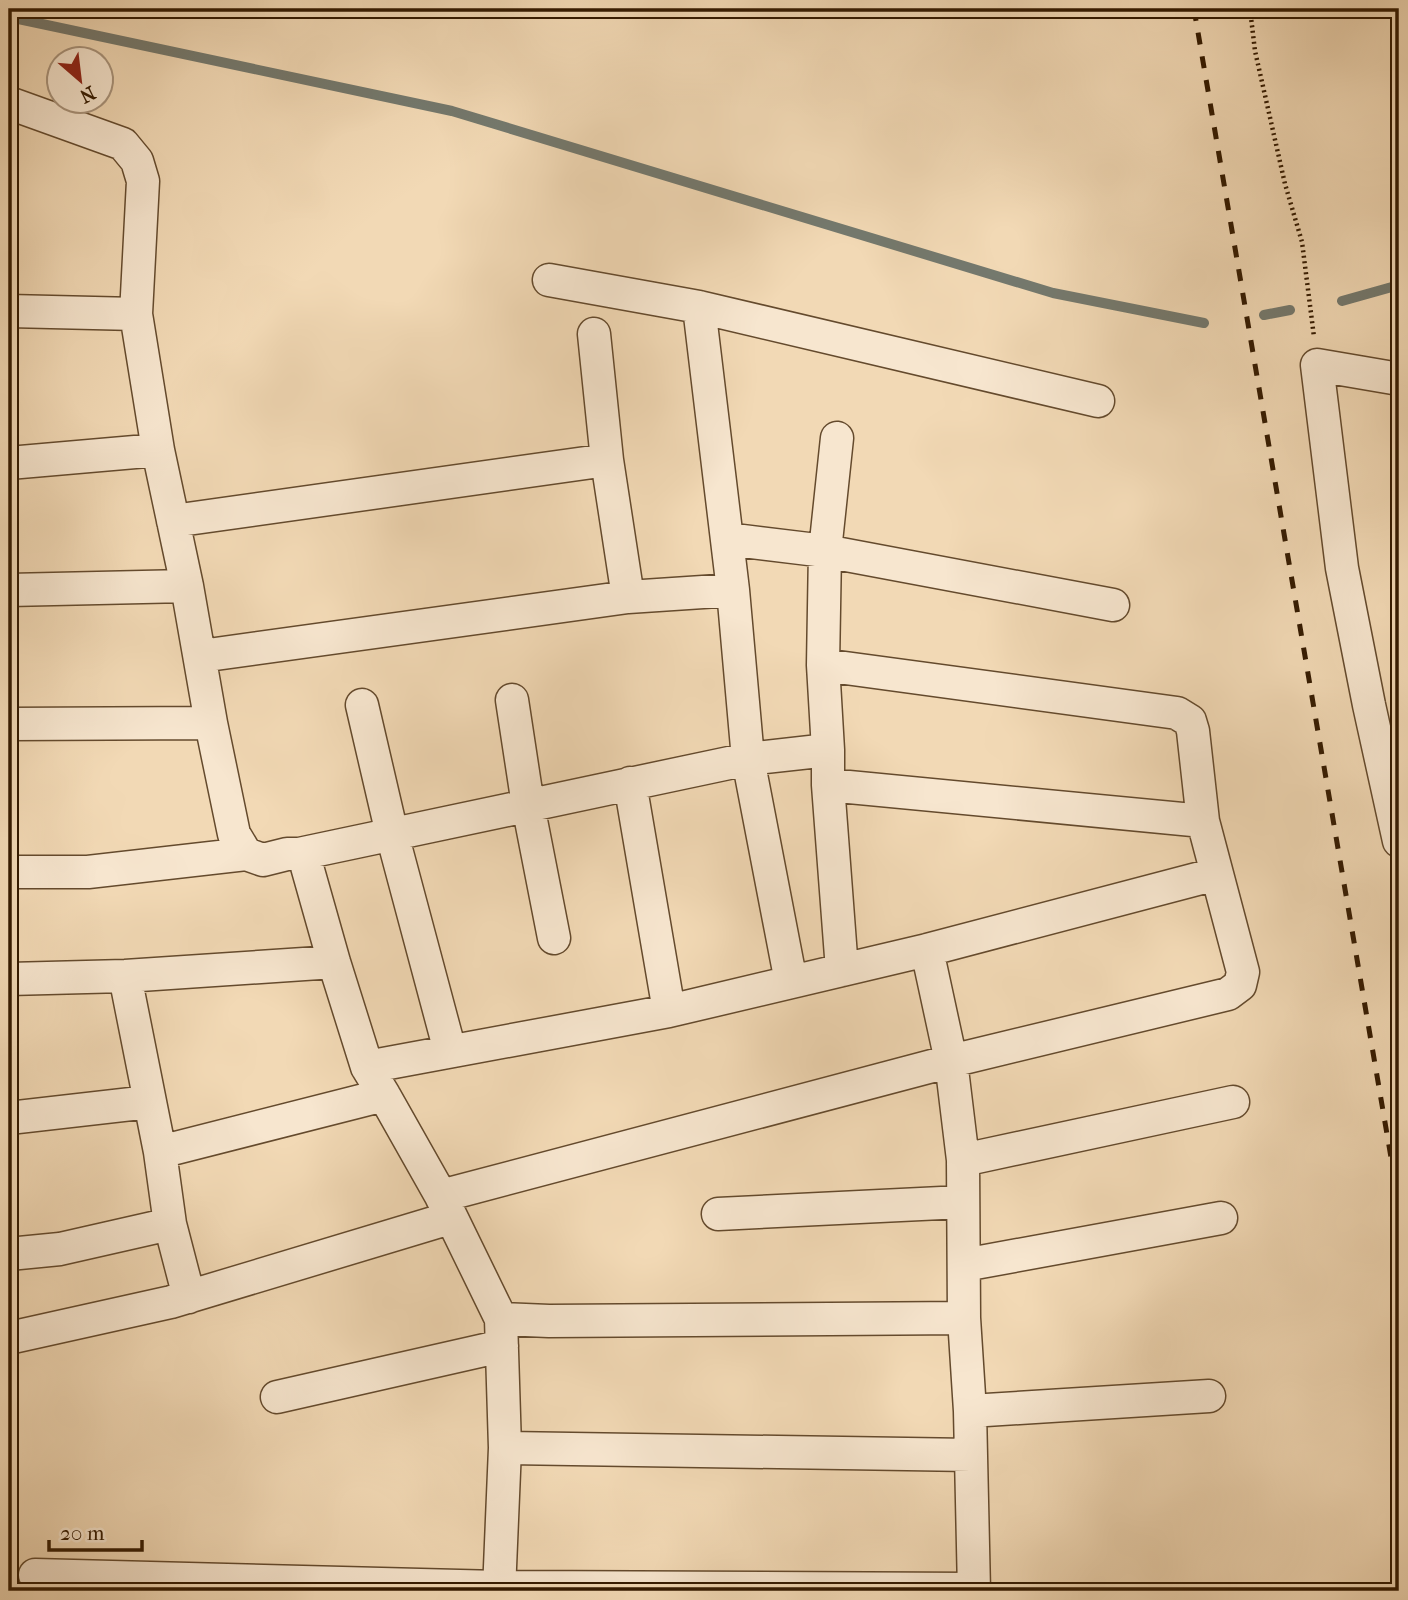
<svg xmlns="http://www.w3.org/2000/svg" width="1408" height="1600" font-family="'IM FELL French Canon',serif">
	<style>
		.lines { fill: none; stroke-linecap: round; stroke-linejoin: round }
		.stream { stroke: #74796e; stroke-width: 10 }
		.minor-casing { stroke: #644a2d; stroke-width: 35 }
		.path { stroke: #341a00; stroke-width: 4.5; stroke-dasharray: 2 3.5; stroke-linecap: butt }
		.minor { stroke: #f7e6cf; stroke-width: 32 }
		.rail { stroke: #341a00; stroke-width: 5; stroke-dasharray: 12 12; stroke-linecap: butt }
	</style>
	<rect width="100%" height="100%" fill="#f2d9b5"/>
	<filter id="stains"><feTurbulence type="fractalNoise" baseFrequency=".00286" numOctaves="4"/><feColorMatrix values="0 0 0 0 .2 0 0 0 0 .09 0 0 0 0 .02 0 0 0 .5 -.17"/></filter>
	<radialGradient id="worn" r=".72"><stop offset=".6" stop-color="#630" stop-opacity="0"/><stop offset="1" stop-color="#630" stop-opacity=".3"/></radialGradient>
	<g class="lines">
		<!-- stream -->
		<path class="stream" d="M9,17L452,111L1053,293L1204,323
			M1342,301L1399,285
			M1264,315L1290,310"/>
		<!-- minor casing -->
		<g class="minor-casing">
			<path id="minor" d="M9,103L123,144L137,161L143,181L136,314L158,450L187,586L211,723L234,834L246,854L263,860L287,854H299L306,863L334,962L367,1067L384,1095L441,1196L501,1319L505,1448L499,1591
				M549,280L699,307L1098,401
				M699,307L733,590L748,759L791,982
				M9,311L136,314
				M594,334L607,460L628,597
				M1399,379L1317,365L1342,568L1369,705L1399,841
				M837,438L825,551L823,665L828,750V785L842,970
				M9,463L158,450
				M173,521L607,460
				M727,539L825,551L1113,605
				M9,590L187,586
				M201,656L628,597L733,590
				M512,700L528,805L554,938
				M362,705L392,834L450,1051
				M9,724L211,723
				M630,783L669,1011
				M828,785L1203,821
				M299,854L748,759L828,750
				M9,872H88L246,854
				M927,950L951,1061L963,1160L964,1318L970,1411L974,1591
				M125,976L160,1152L170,1224L189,1297
				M9,979L125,976L334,962
				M367,1067L669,1011L927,950L1216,874
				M9,1118L149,1102
				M160,1152L384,1095
				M963,1160L1233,1102
				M441,1196L951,1061L1228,994L1240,985L1243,972L1203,821L1193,731L1190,721L1177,713L823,665
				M718,1214L962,1202
				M9,1254L60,1249L170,1224
				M964,1265L1221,1218
				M501,1319L549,1321L964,1318
				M9,1338L171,1302L450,1218
				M277,1397L502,1346
				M970,1411L1209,1396
				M505,1448L971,1455
				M35,1575L499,1587L974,1589"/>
		</g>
		<!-- path -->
		<path class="path" d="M1250,9L1255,51L1285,184L1302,242L1314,337"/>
		<!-- minor -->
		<use href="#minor" class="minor"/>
		<!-- rail -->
		<path class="rail" d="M1194,9L1399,1204"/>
	</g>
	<!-- margin -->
	<rect width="1408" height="1600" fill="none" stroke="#f2d9b5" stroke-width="35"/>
	<rect x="10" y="10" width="1387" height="1579" fill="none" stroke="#341a00" stroke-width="3.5"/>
	<rect x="18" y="18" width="1373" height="1565" fill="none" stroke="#341a00" stroke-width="2"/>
	<!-- north arrow -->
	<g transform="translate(80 80) rotate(152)"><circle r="33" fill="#f7e6cf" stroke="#a9947c" stroke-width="2"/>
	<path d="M0-5L12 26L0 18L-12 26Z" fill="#8f2418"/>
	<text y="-10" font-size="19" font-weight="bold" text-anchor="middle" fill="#341a00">N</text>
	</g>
	<!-- scale -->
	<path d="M49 1540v10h93v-10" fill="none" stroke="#341a00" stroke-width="3.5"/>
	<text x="60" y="1540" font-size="21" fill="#341a00" stroke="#f7e6cf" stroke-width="5" paint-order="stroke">20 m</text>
	<rect width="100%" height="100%" filter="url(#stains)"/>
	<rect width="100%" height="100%" fill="url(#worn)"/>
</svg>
